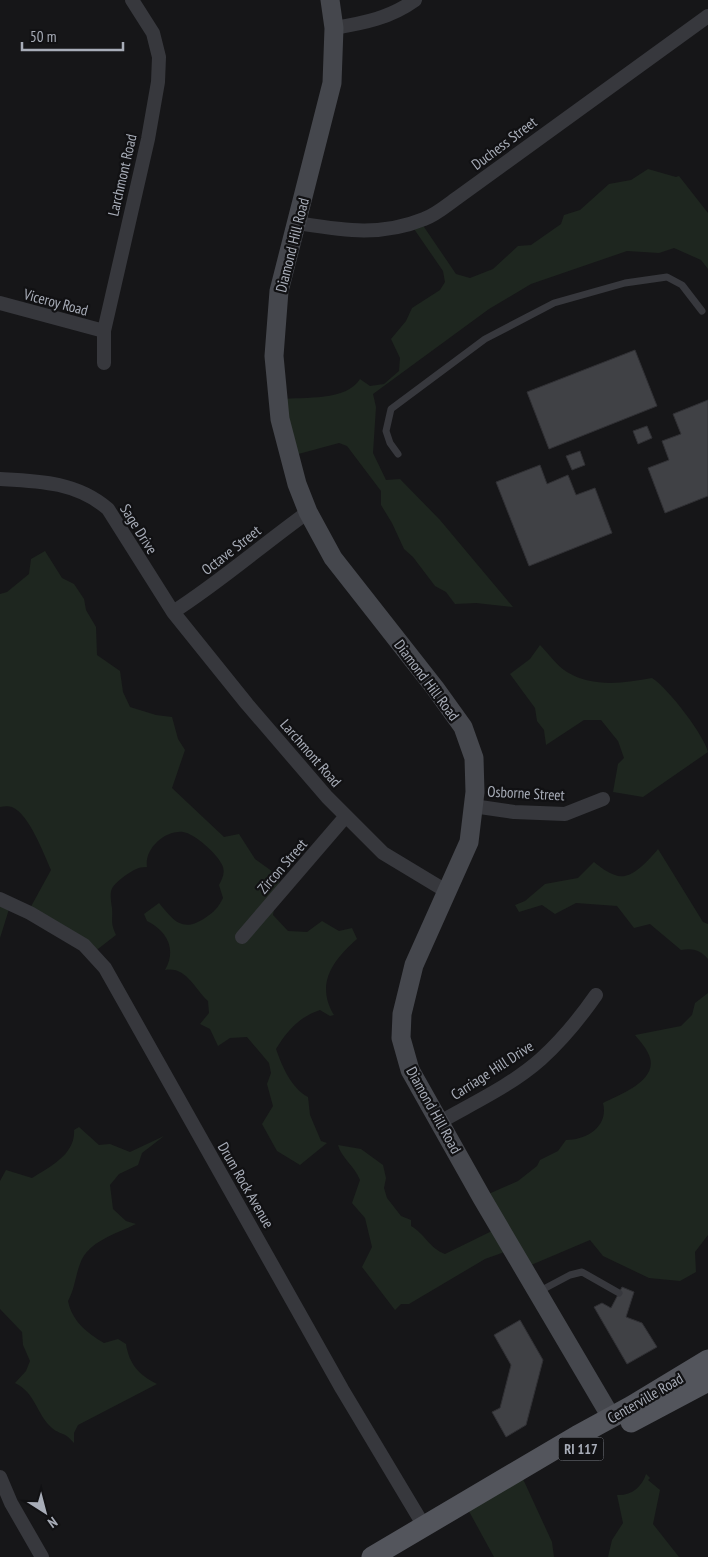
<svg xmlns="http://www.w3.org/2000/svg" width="708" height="1557" font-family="'PT Sans Narrow',sans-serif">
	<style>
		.green { fill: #1e261f }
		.building { fill: #404145; stroke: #303034 }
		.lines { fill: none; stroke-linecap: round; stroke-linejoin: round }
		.lane { stroke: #37383d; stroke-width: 7 }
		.street { stroke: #37383d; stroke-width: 14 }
		.secondary { stroke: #45474d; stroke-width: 19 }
		.primary { stroke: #53555c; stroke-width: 21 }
		.labels { text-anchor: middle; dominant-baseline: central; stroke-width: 4.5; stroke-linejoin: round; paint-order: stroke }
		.shield { fill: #111113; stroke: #7b7e86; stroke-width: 1 }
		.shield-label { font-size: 14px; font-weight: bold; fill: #a8adb8 }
		.street-label { font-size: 15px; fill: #a8adb8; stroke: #111113 }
	</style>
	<rect width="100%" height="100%" fill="#161618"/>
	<!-- green -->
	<path class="green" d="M648,169L676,177L679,176L708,213V269L701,260L674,248L659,253L627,251L531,284L489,309L373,394L376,407L373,453L386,480L400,479L440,520L513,607L476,603L455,604L446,592L435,586L413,557L404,549L392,523L381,505V491L347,446L339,443L291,456L281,399C304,397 347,401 360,379L370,386L384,384L399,371L400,358L391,339L406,321L412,308L440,290L445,282L443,271L412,226L422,224L456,274L470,278L493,269L518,246L531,245L561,224L564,215L580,210L609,184L631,180Z
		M45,551L62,578L74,584L84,599L86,610L96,627L97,655L120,671L123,692L130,707L156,715L172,717L178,739L185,750L172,788L224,837L239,834L255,859L280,877L273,915L288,931L307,932L322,921L339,931L352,928L357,939C333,960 315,984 334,1015L330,1016L320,1010C299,1017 287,1031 276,1049C282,1066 291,1088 308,1097L310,1115L321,1141L327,1143L300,1165L277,1151L262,1124L273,1106L267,1084L271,1073L269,1063L247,1037L230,1038L218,1046L210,1029L200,1024L209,1013L208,1001C194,988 186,966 165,970C177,949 167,931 147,921L144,914L159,903C174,921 182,933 205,918C214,912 218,908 223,898L219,885C222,879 225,874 223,867C220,856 194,833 183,832C165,830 144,849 147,867C137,867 134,870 126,875C110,887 109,889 112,908C113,920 110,922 116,935L94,952L28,912L51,870C44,854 29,814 12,807C9,806 4,806 0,807V594L7,592L29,574L31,559Z
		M540,645C548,653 557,666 567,672C593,688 625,683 652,678C668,688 704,735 708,752L643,797L613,792L618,764L624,758L618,741L601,720H584L546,745L544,730L537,721L535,708L510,674L530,659Z
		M658,849L703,922L708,924V959C700,950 693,948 681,950L650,924L634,928L617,906L576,903L555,914L542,905L519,912L515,905L525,901L545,884L578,878L594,862C600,867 608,873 615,875C630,882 649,860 658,849Z
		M0,901L10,906L0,938Z
		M708,993V1235L695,1252L696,1272L680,1281L649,1278L603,1256L590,1240L524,1268L510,1250L485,1259L409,1304H401L395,1310L362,1267L372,1247L365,1218L352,1203L360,1180C354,1165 342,1159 338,1145L361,1149L383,1165L386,1178L384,1188L387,1198L401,1216L411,1220V1226C425,1234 429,1248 445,1254L498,1228L484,1196L518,1181L537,1166L540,1160L558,1151L566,1140C586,1140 609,1127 603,1103C619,1095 657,1081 650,1058C648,1050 640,1041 635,1035L681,1026L692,1015L695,1003Z
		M79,1127L99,1145L110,1144L130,1152L164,1136L142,1153L138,1165L119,1174L110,1185L113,1209L126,1221L136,1224C116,1234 88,1241 80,1264C75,1277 75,1288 68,1301C72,1321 87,1333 104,1343L118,1339L126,1344C129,1364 139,1375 157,1384L78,1425L74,1433V1443C64,1431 60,1435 52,1428C36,1414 36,1393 15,1383L26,1371L30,1361L23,1345L22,1332L0,1309V1181L6,1170L32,1178C50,1167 76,1154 74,1130Z
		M646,1474L650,1478L648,1480L660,1490L653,1524L679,1557H608L612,1540L623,1523L617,1495C631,1496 642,1487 646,1474Z
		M523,1479L552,1542L554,1557H494L465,1504Z"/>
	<!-- building -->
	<path class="building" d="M635,350L657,406L549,449L527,392Z
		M708,400V496L665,513L648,468L669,460L662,441L681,434L673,414Z
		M647,426L652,438L638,444L633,431Z
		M580,451L585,465L572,470L566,456Z
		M540,465L547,484L568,475L576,495L595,488L612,533L529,566L496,482Z
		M622,1287L634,1292L626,1317L642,1323L657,1347L627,1364L594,1307L602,1303L611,1308Z
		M520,1320L543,1360L526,1425L506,1437L492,1412L500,1408L511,1365L494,1335Z"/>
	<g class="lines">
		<!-- lane -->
		<path class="lane" d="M398,454L390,443L386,431L391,409L485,339L554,303L625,283L667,277L682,285L702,311
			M538,1292L570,1275L582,1272L619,1293"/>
		<!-- street -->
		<path class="street" d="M334,28C364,23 390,18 415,0
			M297,223C342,230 380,237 424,219C436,215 447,205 457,198L708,16
			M0,303L104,331
			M104,363V331L148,139L158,82L159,57L153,33L132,0
			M0,479C39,481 77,482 108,509L173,612L247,704L327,797L383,853L446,891
			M173,612C220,582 262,545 308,512
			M473,806L514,812L565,814L603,799
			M0,899L30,913L84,945L105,968L342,1389L424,1526
			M242,937L346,816
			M440,1122C473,1103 512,1085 541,1059C562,1040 580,1018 596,995
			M0,1477L11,1503L42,1557"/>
		<!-- secondary -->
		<path class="secondary" d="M330,0L334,28L332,83L279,291L274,356L280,419L297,484L308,512L333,558L435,688L463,727L474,758L475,792L469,842L414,965L402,1014L401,1038L410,1070L482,1198L611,1417"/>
		<!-- primary -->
		<path class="primary" d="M631,1422L708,1381
			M372,1557L577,1436L632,1406L708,1360"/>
	</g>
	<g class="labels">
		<!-- shield labels -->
		<rect class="shield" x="558.5" y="1437.5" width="45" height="23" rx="4"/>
		<g class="shield-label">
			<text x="581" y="1449">RI 117</text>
		</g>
		<!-- street labels -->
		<g class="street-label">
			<text transform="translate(504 143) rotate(-37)">Duchess Street</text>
			<text transform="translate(122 175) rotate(-77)">Larchmont Road</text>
			<text transform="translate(292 245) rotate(-76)">Diamond Hill Road</text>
			<text transform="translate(56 302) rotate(15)">Viceroy Road</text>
			<text transform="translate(139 529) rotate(58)">Sage Drive</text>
			<text transform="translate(231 550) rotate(-38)">Octave Street</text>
			<text transform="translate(427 680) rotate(53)">Diamond Hill Road</text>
			<text transform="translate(311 753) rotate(49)">Larchmont Road</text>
			<text transform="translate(526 793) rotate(3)">Osborne Street</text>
			<text transform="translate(282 866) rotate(-49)">Zircon Street</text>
			<text transform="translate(492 1070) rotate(-33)">Carriage Hill Drive</text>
			<text transform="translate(434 1110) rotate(61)">Diamond Hill Road</text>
			<text transform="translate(246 1185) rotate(60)">Drum Rock Avenue</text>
			<text transform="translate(645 1398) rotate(-30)">Centerville Road</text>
		</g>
	</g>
	<!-- north arrow -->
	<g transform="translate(45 1512) rotate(144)" stroke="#111113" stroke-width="4" paint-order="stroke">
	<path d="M0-4L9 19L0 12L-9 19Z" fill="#a8adb8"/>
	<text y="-8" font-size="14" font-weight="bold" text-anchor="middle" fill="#a8adb8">N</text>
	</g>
	<!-- scale -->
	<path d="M22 42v8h101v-8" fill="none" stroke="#a8adb8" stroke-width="2.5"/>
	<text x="30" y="42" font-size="15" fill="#a8adb8" stroke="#111113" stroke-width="4" paint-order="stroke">50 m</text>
</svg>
